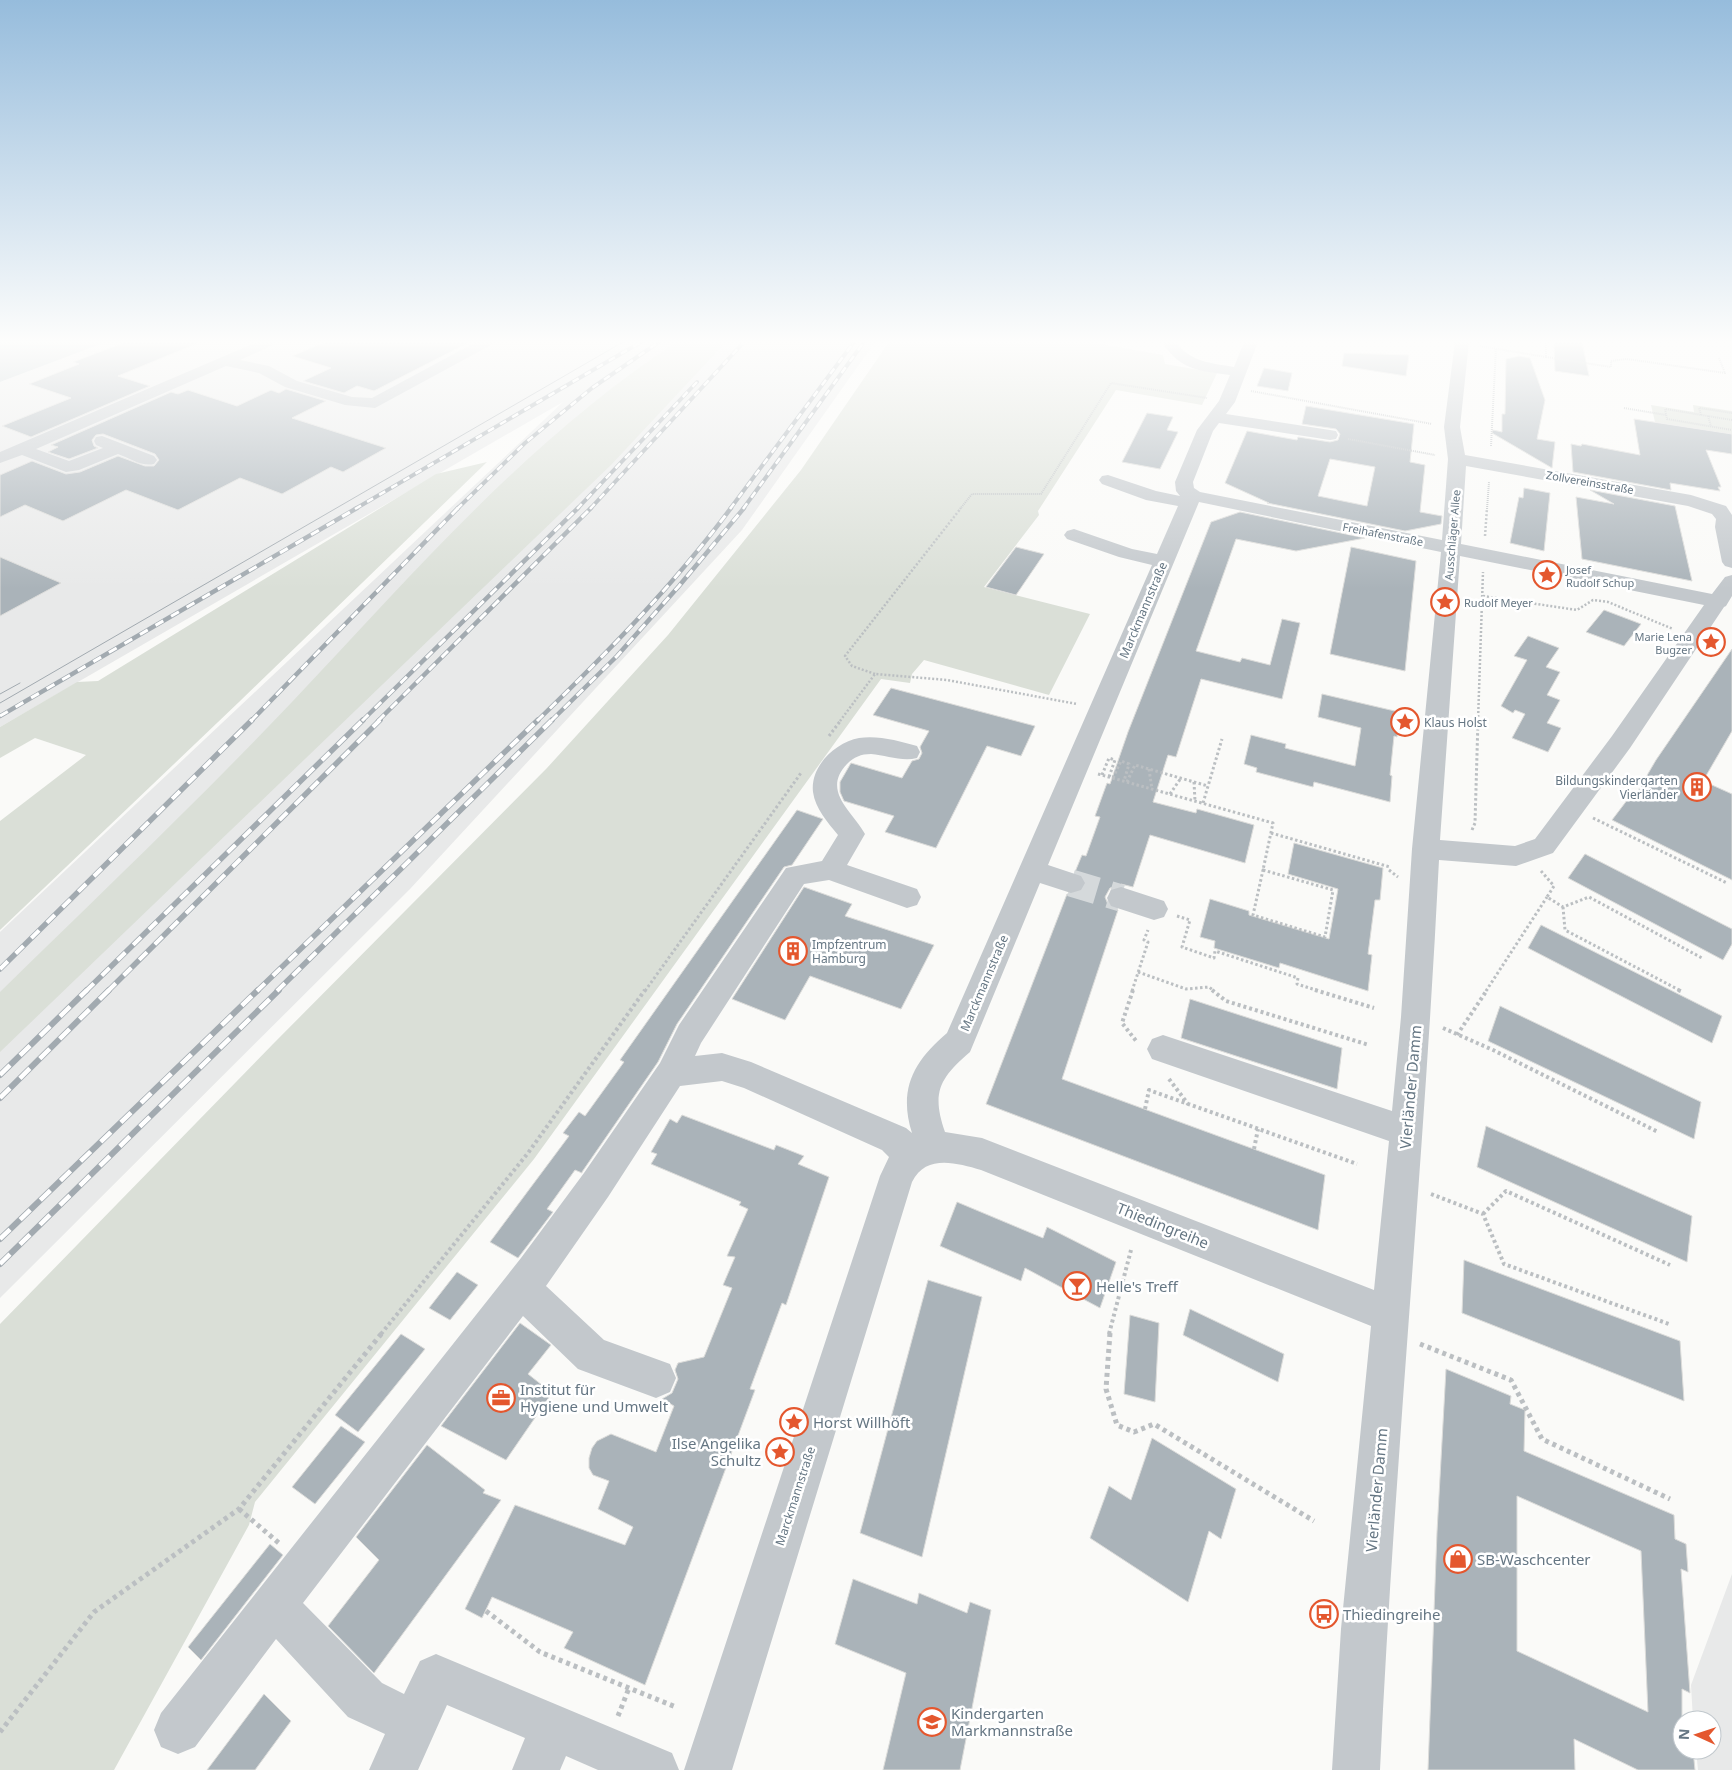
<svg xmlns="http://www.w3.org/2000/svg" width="1732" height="1770" viewBox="0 0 1732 1770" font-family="'Noto Sans',sans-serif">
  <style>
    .built { fill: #e8e9e9 }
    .green { fill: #dadfd7 }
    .water { fill: #bbc7cb }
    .building { fill: #aab3b9; stroke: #dcdcda; fill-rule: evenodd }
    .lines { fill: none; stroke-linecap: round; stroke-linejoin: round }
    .minor-tunnel { stroke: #d5d9db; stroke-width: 27; stroke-dasharray: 27 13; stroke-linecap: butt }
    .path-far4 { stroke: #bbbfc2; stroke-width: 2; stroke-dasharray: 1 1; stroke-linecap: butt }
    .path-far3 { stroke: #bbbfc2; stroke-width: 2.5; stroke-dasharray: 2 2; stroke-linecap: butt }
    .path-far2 { stroke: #bbbfc2; stroke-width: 3; stroke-dasharray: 2.5 2.5; stroke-linecap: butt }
    .path-far1 { stroke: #bbbfc2; stroke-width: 4; stroke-dasharray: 3 3; stroke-linecap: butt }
    .path { stroke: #bbbfc2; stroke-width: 5; stroke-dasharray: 4 4; stroke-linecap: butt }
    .minor { fill: #c3c8cc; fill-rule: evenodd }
    .tram { stroke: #a2aab0; stroke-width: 1 }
    .rail-far3-casing { stroke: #a2aab0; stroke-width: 4 }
    .rail-far2-casing { stroke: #a2aab0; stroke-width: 4.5 }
    .rail-far1-casing { stroke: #a2aab0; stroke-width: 5.5 }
    .rail-casing { stroke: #a2aab0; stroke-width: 6 }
    .rail-far3 { stroke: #fff; stroke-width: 2.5; stroke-dasharray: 7; stroke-linecap: butt }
    .rail-far2 { stroke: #fff; stroke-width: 3; stroke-dasharray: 9; stroke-linecap: butt }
    .rail-far1 { stroke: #fff; stroke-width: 4; stroke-dasharray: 11; stroke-linecap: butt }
    .rail { stroke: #fff; stroke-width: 4.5; stroke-dasharray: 14; stroke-linecap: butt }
    .labels { text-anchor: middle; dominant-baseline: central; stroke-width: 5; stroke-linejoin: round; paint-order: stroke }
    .far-street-label { font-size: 11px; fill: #657683; stroke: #fff }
    .far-poi-label { font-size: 11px; fill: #657683; stroke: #fff; text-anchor: start }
    .street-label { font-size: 12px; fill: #657683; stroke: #fff }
    .poi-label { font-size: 12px; fill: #657683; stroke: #fff; text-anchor: start }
    .near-street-label { font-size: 15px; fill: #657683; stroke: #fff }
    .near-poi-label { font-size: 15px; fill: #657683; stroke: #fff; text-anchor: start }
  </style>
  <rect width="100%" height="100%" fill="#fafaf8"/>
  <!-- built -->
  <path class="built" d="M106 342H875L742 530 410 889 0 1298V932L563 402 0 727V382Z
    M1732 1574V1770H1698L1696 1750H1712V1720H1693L1691 1685Z"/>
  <!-- green -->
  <path class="green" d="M677 342H726L611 465 0 1052V992C98 896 197 802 292 702 412 575 529 438 677 342Z
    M889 342H1090L1163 355 1165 364 1217 373 1202 405 1116 390 1038 511 1039 515 984 587 1090 614 1049 695 924 660 912 674 910 683 881 679 534 1159 255 1502 249 1525 114 1770H0V1324L273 1044 547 768 668 635 801 470Z
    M1651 405 1694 412 1693 405 1732 411V434L1655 422Z
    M487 462 239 702 0 930V821L86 755 35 738 0 758V727L77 682 98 681 436 474Z"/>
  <!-- water -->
  <path class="water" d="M5 342H106L0 382V344Z"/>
  <!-- building -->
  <path class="building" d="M125 342H201L118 376 150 386 31 437 2 426 71 398 29 384 79 364 73 362Z
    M325 342H470L374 391 357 386 344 393 303 381 331 368 292 356Z
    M1554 342H1582L1589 376 1555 371Z
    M1344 353 1409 355 1406 376 1342 366Z
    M1519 356 1530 358 1545 400 1537 439 1555 442 1552 468 1492 433 1493 430 1502 432V414H1505L1506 359Z
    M1264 368 1292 373 1288 391 1257 386Z
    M286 389 326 401 292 418 386 448 343 472 331 467 282 494 240 478 178 510 126 490 63 521 25 505 0 517V475L32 461 66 474 80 472 118 456 145 466H154L159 460 155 454 103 434 96 435 92 440 94 446 98 448 69 459 48 452 58 447 51 445 171 392 178 394 188 390 237 406 271 390 279 393Z
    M1306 406 1414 424 1410 462 1425 465 1420 512 1442 516 1441 524 1405 531 1267 503H1269L1225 483 1247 431 1297 440 1298 437 1330 442 1338 440 1340 434 1336 429 1302 424ZM1330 459 1375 467 1367 506 1318 496Z
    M1147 413 1173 417 1167 430 1178 432 1160 469 1122 462Z
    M1634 419 1732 434V454L1706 450 1721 487H1718L1720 491 1670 483 1671 490 1573 472 1571 444 1581 446 1582 444 1640 455Z
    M1524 488 1550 493 1544 551 1510 543 1519 497 1523 498Z
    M1590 490 1675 506 1692 581 1582 559 1576 497 1614 504Z
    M1240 512 1365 538 1296 551 1236 539 1196 651 1240 662 1242 658 1270 665 1282 619 1300 623 1282 699 1201 679 1176 757 1168 755 1153 802 1196 813 1197 809 1254 825 1245 863 1150 835 1133 887 1121 884V885L1110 888 1105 897 1109 907 1118 910 1062 1079 1325 1175 1318 1230 986 1104 1067 894 1072 895 1082 892 1087 884 1083 875 1075 872 1082 855 1086 856 1100 817 1095 816 1107 783 1110 784 1128 732 1211 522Z
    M1016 547 1044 554 1016 595 986 587Z
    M1351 547 1416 561 1405 671 1330 654Z
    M0 557 61 583 0 616Z
    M1604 610 1641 624 1624 646 1586 632Z
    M1528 636 1559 648 1546 667 1560 672 1547 695 1560 700 1547 723 1561 728 1548 752 1512 738 1525 714 1515 710 1513 713 1501 706 1527 660 1514 656Z
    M1732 649V731L1703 781 1732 794V880L1612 820 1628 799 1632 801 1656 760Z
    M891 688 1035 726 1021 756 987 746 936 848 885 832 894 816 844 801 840 792V782L851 763 902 778 912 761 919 759 922 753 920 747 929 731 873 715Z
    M1322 694 1399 712 1397 737 1394 736 1390 775 1392 776 1390 802 1314 782 1313 787 1256 772 1257 768 1244 764 1251 735 1286 744 1285 748 1355 766 1361 728 1318 717Z
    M797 810 823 819 792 865 784 867 677 1024 658 1062 582 1172V1173L575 1170 547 1209 553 1212 518 1258 490 1242 569 1136 563 1133 579 1112 585 1116 624 1062 620 1060Z
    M1294 843 1383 868 1380 900H1375L1368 954 1372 955 1368 991 1280 963 1279 968 1214 948 1215 941 1200 937 1210 899 1249 911V915L1329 939 1338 889 1288 874Z
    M1585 854 1732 929V944L1723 960 1568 878Z
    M804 887 852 904 845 916 934 945 901 1009 810 976 785 1020 732 999Z
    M1541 925 1722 1016 1712 1043 1528 948Z
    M1190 999 1342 1048 1337 1089 1181 1038Z
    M1500 1006 1701 1102 1694 1139 1488 1041Z
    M682 1115 774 1150 776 1145 804 1156 798 1164 829 1177 786 1305 782 1303 750 1389 755 1390 645 1685 564 1648 573 1632 492 1597 482 1618 465 1609 515 1505 625 1545 633 1527 598 1509 609 1481 593 1475 589 1468V1458L592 1448 597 1441 611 1434 656 1452 674 1406 662 1399 672 1393 678 1379 675 1370 678 1363 704 1357 732 1288 723 1285 735 1257 727 1256 748 1209 739 1205 741 1202 651 1164 657 1154 651 1152 670 1119 677 1123Z
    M1486 1126 1692 1216 1687 1262 1477 1167Z
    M957 1202 1043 1238 1047 1227 1116 1262 1100 1308 1025 1268 1021 1281 940 1246Z
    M1464 1260 1680 1341 1684 1401 1462 1313Z
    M457 1272 478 1285 450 1320 429 1308Z
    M928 1280 982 1297 922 1557 860 1533Z
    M1190 1309 1284 1354 1278 1382 1183 1335Z
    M1130 1315 1159 1323 1155 1402 1124 1394Z
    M520 1323 551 1345 528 1374 552 1393 506 1460 441 1426Z
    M401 1334 425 1349 358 1432 335 1415Z
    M1446 1369 1511 1396 1510 1404 1525 1410 1524 1451 1674 1515 1675 1539 1686 1544 1688 1572 1681 1569 1690 1693 1682 1689V1750H1693L1695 1770H1638L1574 1739 1575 1770H1428L1437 1532ZM1517 1496 1641 1551 1648 1712 1517 1651Z
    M341 1426 365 1442 315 1504 292 1487Z
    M1152 1438 1236 1489 1221 1539 1209 1531 1188 1602 1090 1538 1109 1486 1131 1500Z
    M427 1445 485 1490 483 1493 501 1500 374 1673 328 1626 379 1560 356 1537Z
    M270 1544 283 1555 201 1660 188 1647Z
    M853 1579 917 1604 919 1593 967 1613 970 1602 991 1610 960 1770H883L906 1673 835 1644Z
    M264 1694 291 1721 255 1770H207Z"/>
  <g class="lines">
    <!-- minor-tunnel -->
    <path class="minor-tunnel" d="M1071 883 1121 898"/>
    <!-- path-far4 -->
    <path class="path-far4" d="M1480 346 1546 357V342
      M1546 357 1611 367V361L1627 359 1725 373 1719 358
      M1251 391 1432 424
      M1624 408 1666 415
      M1701 415 1699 408 1732 413
      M1708 416 1711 426
      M1732 420 1665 409 1667 419 1732 430
      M1348 439 1435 455
      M1491 446 1496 348
      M960 509 972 494H1041L1111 383 1207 398
      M1487 509 1489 482"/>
    <!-- path-far3 -->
    <path class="path-far3" d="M1485 536 1487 508
      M1483 596 1577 610 1593 600 1608 602 1673 629
      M875 674 852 666 845 656 961 508
      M840 721 875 674 947 680 1077 704
      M1478 721 1483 572"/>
    <!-- path-far2 -->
    <path class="path-far2" d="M829 736 841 720
      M1149 769 1152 789
      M1098 774 1273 823 1263 870
      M1102 775 1109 758 1115 760 1109 777
      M1113 778 1121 761 1129 764 1124 781
      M1127 782 1135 765 1208 786
      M1194 782 1195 801
      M1170 794 1181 778
      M1203 803 1222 739
      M1593 818 1727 883
      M1472 830 1475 823 1478 720
      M1271 833 1390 867
      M1263 870 1333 890 1325 937 1253 915Z
      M1389 870 1398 877
      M1541 871 1554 886 1547 897 1563 907 1589 897 1702 958
      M1563 907 1565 930 1681 991
      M1177 916 1190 920 1182 947 1214 958 1215 951 1298 978 1297 984 1319 991
      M1138 972 1186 989 1209 987 1214 991
      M645 991 801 773
      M1132 991 1148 942 1144 940 1148 930
      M1486 991 1547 897"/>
    <!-- path-far1 -->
    <path class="path-far1" d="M1133 990 1122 1023 1137 1042
      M1212 990 1226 1001 1369 1045
      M1315 990 1374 1008
      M1678 990 1683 992
      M1443 1028 1493 1050 1658 1132
      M1457 1035 1487 990
      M1169 1079 1188 1104
      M1145 1109 1149 1090 1357 1164
      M1254 1149 1258 1129
      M1431 1194 1483 1214 1504 1264 1669 1324
      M1483 1214 1506 1191 1670 1265
      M381 1334 528 1153 645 990
      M1109 1334 1131 1250"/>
    <!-- path -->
    <path class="path" d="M1110 1333 1106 1389 1117 1425 1134 1432 1154 1424 1314 1521
      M1420 1344 1511 1380 1542 1439 1670 1499
      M239 1509 280 1544
      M486 1611 540 1652 676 1707
      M618 1716 629 1688
      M0 1732 94 1612 239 1509 382 1333"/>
    <!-- minor -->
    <path class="minor" d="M257 342H275L273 345 240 360 269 366 297 381 352 397 372 398 476 342H493L491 345 375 408 345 405 285 387 259 373 226 366 36 449 69 461 103 448 96 445 94 441 96 437 102 436 154 456 157 460 154 464C142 467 129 458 118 454L79 470 66 472 22 455 0 463V452Z
      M1162 342H1176C1190 362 1211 363 1234 367L1244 342H1258L1235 402 1226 414 1330 430 1336 431 1338 435 1336 439 1330 440 1219 423 1213 431 1193 482 1194 488 1200 492 1442 540 1448 459 1444 427 1455 342H1469L1460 427 1465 455 1691 495 1726 506 1732 515V568L1725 566 1722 562 1715 527 1716 519 1712 514 1688 506 1466 466 1461 544 1712 594 1725 577 1732 575V596L1726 606 1724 607 1630 748 1553 853 1516 866 1439 860C1424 1164 1394 1466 1380 1770H1332L1341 1629 1371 1326 981 1170C956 1163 926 1154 912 1182L732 1770H684L880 1176 889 1157 882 1150 744 1088 722 1081 680 1086 608 1197 546 1286 604 1340 670 1364 676 1378 670 1392 656 1398 578 1369 523 1316 303 1603 382 1683 404 1694 420 1661 436 1654 672 1753 679 1770H598L566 1756 560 1770H512L525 1738 447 1705 418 1770H369L385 1734 348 1717 276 1639 195 1747 178 1754 161 1747 154 1730 161 1713 521 1258 584 1173 660 1063 679 1025 786 868 822 861 838 835C828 823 815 808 813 792 810 766 836 742 859 738 878 735 899 741 917 746L920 752 917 758C902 762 886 755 871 754 861 754 854 757 847 764 821 791 853 812 865 834L847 865 917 889 921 897 917 905 907 908 829 880 804 884 701 1043 695 1056 722 1053 751 1062 906 1128 912 1133C898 1089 914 1061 947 1033L1152 565 1119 557 1067 539 1064 535 1067 531 1074 529 1132 549 1157 554 1178 506 1146 500 1102 484 1099 480 1102 476 1108 475 1156 491 1180 496 1176 491 1175 482 1197 430 1219 401 1230 375C1199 371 1180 370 1162 342ZM1199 502 1441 552 1412 849 1401 1017 1392 1111 1163 1035 1152 1039 1147 1049 1152 1059 1389 1141 1374 1290 982 1138 945 1132C931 1092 940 1078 970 1052L1040 883 1071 893 1081 890 1085 883 1081 876 1048 865ZM1460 556 1704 605 1612 736 1535 839 1515 846 1440 840Z
      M1121 887 1164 901 1168 909 1164 917 1154 920 1111 906 1107 898 1111 890Z"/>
    <!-- tram -->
    <path class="tram" d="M0 694 20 683
      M0 703 623 342"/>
    <defs>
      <path id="rail-far3" d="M355 509 641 342
        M457 509 525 443 592 388 659 342
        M577 509 697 382
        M590 509 744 342
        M730 509 854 342
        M743 509 864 342"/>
      <path id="rail-far2" d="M0 716 357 508
        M251 721 458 508
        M362 721 578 508
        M378 721 591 508
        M537 721C606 654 674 585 731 508
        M551 721 617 656 679 586 744 508"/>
      <path id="rail-far1" d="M0 969 252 720
        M86 991 363 720
        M108 991 380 720
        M257 991 538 720
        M277 991 552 720"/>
      <path id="rail" d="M0 1075 87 990
        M0 1098 109 990
        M0 1239 258 990
        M0 1264 279 990"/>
    </defs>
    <!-- rail-far3 casing -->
    <use href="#rail-far3" class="rail-far3-casing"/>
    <!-- rail-far2 casing -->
    <use href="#rail-far2" class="rail-far2-casing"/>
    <!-- rail-far1 casing -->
    <use href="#rail-far1" class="rail-far1-casing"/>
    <!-- rail casing -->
    <use href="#rail" class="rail-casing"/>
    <!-- rail-far3 -->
    <use href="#rail-far3" class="rail-far3"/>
    <!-- rail-far2 -->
    <use href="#rail-far2" class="rail-far2"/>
    <!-- rail-far1 -->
    <use href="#rail-far1" class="rail-far1"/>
    <!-- rail -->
    <use href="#rail" class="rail"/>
  </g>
  <!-- sky -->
  <linearGradient id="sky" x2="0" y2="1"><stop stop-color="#96bcdc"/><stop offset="0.58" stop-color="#fdfdfc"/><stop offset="1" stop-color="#fdfdfc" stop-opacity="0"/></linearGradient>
  <rect width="1732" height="589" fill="url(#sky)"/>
  <!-- icons -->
  <defs>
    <symbol id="sight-ring" viewBox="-11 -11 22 22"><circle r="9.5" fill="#fff" stroke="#e4572e" stroke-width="1.5"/><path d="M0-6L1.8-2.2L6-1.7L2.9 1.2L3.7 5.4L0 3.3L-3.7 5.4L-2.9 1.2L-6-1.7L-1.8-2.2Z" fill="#e4572e"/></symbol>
    <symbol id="building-ring" viewBox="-11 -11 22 22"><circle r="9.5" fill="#fff" stroke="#e4572e" stroke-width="1.5"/><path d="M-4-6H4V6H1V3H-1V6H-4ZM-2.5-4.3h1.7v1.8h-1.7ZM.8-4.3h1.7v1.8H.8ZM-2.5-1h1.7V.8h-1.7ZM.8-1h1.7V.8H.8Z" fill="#e4572e"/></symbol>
    <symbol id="bar-ring" viewBox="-11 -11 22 22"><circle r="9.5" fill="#fff" stroke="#e4572e" stroke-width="1.5"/><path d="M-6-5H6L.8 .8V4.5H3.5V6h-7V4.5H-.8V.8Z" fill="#e4572e"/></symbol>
    <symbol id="office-ring" viewBox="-11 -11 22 22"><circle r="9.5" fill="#fff" stroke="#e4572e" stroke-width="1.5"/><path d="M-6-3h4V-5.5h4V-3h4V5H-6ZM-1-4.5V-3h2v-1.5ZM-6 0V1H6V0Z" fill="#e4572e"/></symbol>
    <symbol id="shop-ring" viewBox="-11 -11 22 22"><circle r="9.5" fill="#fff" stroke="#e4572e" stroke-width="1.5"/><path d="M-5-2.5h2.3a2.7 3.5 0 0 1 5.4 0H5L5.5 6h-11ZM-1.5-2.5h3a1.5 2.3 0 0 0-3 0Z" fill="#e4572e"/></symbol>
    <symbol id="bus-ring" viewBox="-11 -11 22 22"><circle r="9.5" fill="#fff" stroke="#e4572e" stroke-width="1.5"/><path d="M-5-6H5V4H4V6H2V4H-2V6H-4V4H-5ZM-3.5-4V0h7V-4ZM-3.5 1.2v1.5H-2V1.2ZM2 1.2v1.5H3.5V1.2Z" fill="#e4572e"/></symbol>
    <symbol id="school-ring" viewBox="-11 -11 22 22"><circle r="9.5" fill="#fff" stroke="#e4572e" stroke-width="1.5"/><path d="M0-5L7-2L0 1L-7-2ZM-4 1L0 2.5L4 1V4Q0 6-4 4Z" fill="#e4572e"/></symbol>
  </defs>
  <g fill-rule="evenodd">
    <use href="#sight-ring" x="1531" y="559" width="32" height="32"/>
    <use href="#sight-ring" x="1429" y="586" width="32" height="32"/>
    <use href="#sight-ring" x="1695" y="626" width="32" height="32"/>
    <use href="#sight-ring" x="1389" y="706" width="32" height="32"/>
    <use href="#building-ring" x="1681" y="771" width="32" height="32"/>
    <use href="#building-ring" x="777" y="935" width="32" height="32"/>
    <use href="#bar-ring" x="1061" y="1270" width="32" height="32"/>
    <use href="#office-ring" x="485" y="1382" width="32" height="32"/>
    <use href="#sight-ring" x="778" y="1406" width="32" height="32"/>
    <use href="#sight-ring" x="764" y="1436" width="32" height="32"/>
    <use href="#shop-ring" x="1442" y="1543" width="32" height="32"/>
    <use href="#bus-ring" x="1308" y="1598" width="32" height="32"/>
    <use href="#school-ring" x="916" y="1706" width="32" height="32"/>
  </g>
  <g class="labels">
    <!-- far-street labels -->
    <g class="far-street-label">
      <text transform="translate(1590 482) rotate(10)">Zollvereinsstraße</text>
      <text transform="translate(1383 534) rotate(11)">Freihafenstraße</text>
      <text transform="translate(1452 535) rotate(-85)">Ausschläger Allee</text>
    </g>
    <!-- far-poi labels -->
    <g class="far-poi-label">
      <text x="1566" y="569">Josef<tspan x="1566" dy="13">Rudolf Schup</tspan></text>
      <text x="1464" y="602">Rudolf Meyer</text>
      <text x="1692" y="636" text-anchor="end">Marie Lena<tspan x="1692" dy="13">Bugzer</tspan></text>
    </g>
    <!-- street labels -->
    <g class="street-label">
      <text transform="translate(1143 610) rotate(-67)">Marckmannstraße</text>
      <text transform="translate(984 983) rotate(-67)">Marckmannstraße</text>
      <text transform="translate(795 1496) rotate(-72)">Marckmannstraße</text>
    </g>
    <!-- poi labels -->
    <g class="poi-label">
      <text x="1424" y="722">Klaus Holst</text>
      <text x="1678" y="780" text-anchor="end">Bildungskindergarten<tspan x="1678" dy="14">Vierländer</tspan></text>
      <text x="812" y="944">Impfzentrum<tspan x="812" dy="14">Hamburg</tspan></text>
    </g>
    <!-- near-street labels -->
    <g class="near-street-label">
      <text transform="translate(1410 1087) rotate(-85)">Vierländer Damm</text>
      <text transform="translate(1163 1225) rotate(22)">Thiedingreihe</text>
      <text transform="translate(1376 1490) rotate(-85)">Vierländer Damm</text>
    </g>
    <!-- near-poi labels -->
    <g class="near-poi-label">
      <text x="1096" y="1286">Helle's Treff</text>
      <text x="520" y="1389">Institut für<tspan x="520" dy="17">Hygiene und Umwelt</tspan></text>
      <text x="813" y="1422">Horst Willhöft</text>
      <text x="761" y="1443" text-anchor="end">Ilse Angelika<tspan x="761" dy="17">Schultz</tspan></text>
      <text x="1477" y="1559">SB-Waschcenter</text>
      <text x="1343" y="1614">Thiedingreihe</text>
      <text x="951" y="1713">Kindergarten<tspan x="951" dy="17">Markmannstraße</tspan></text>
    </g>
  </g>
  <!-- north arrow -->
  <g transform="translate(1697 1735) rotate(273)"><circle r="24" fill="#ffffff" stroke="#c1c8cd"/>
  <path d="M0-4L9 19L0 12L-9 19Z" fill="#e4572e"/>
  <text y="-8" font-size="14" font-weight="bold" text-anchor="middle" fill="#657683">N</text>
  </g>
</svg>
